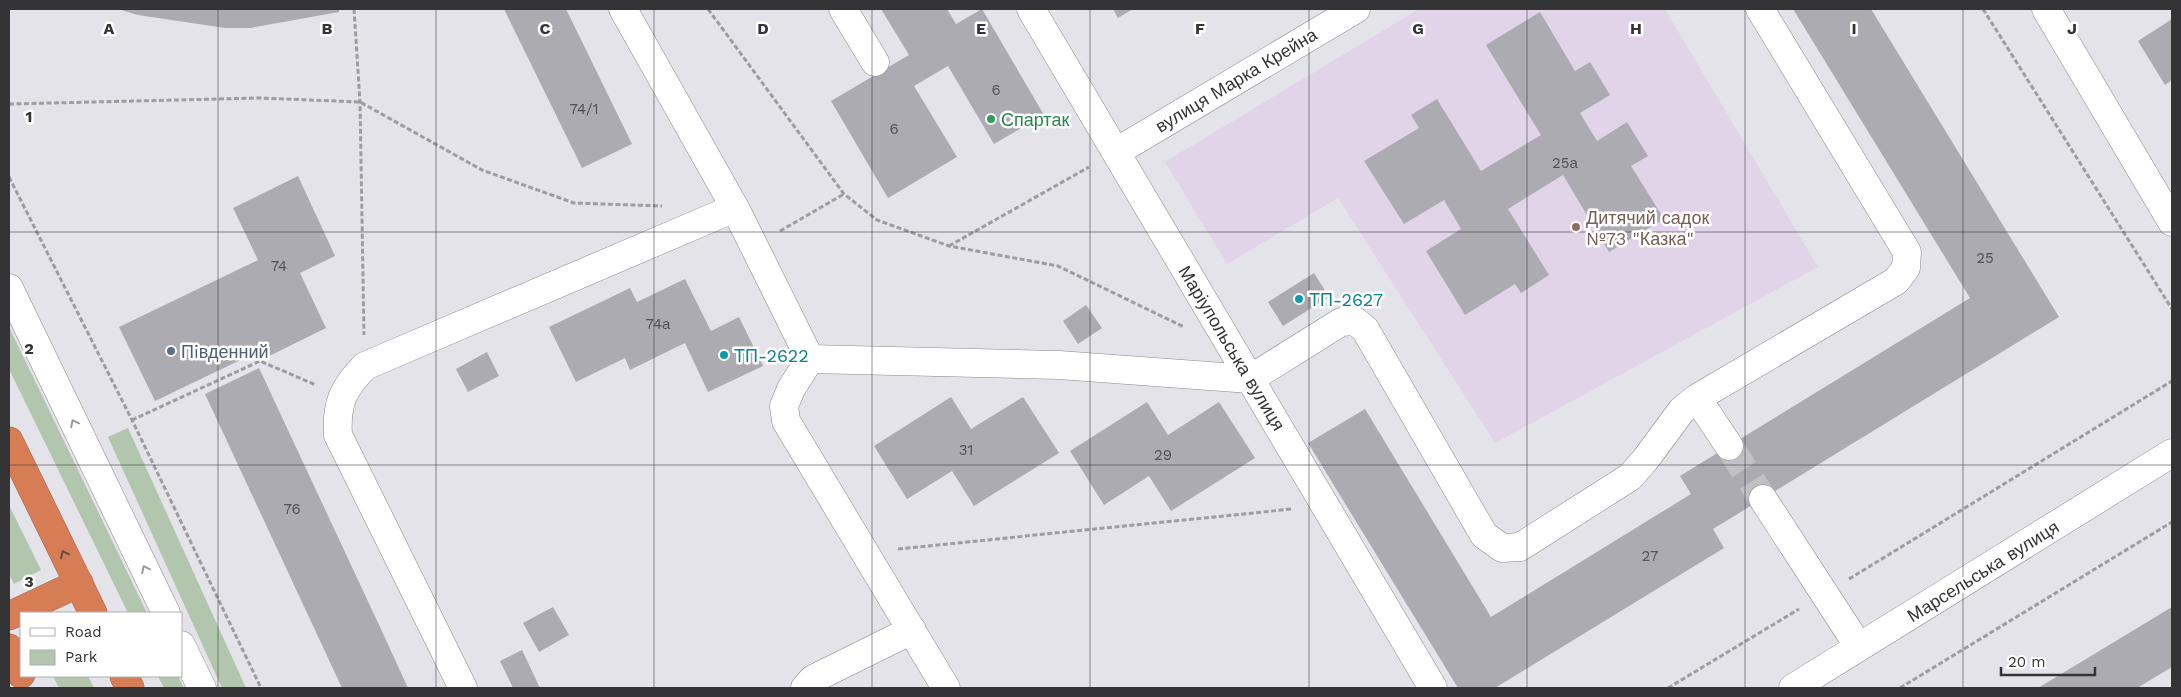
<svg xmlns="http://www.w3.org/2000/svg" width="2181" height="697" viewBox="0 0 2181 697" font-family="'Work Sans',sans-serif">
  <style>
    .education { fill: #e1d4e8 }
    .green { fill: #b2c6ae }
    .building { fill: #acabb2 }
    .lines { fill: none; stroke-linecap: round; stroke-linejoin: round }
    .minor-tunnel { stroke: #c0c0c5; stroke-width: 28; stroke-dasharray: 28 14; stroke-linecap: butt }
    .minor-casing { stroke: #88888e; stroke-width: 29 }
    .highway-casing { stroke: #9e634a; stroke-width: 29 }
    .path { stroke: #9d9da1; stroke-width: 3; stroke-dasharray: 5 2.5; stroke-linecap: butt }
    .minor { stroke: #fff; stroke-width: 28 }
    .highway { stroke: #d77d55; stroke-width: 28 }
    .oneway { stroke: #9a9a9b }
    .oneway2 { stroke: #654a40 }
    .grid { fill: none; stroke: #343437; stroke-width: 1; stroke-opacity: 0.55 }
    .leisure-dot { fill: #2e9e5b; stroke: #fff; stroke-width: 2 }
    .education-dot { fill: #8d6e63; stroke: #fff; stroke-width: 2 }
    .culture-dot { fill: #0f9aa8; stroke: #fff; stroke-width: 2 }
    .service-dot { fill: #5c6f8a; stroke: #fff; stroke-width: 2 }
    .labels { text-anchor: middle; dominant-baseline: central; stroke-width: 5; stroke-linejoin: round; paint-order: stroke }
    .number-label { font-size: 15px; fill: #525256 }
    .street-label { font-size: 18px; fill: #343437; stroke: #fff }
    .leisure-label { font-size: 18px; fill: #27864d; stroke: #fff; text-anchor: start }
    .education-label { font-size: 18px; fill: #785e54; stroke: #fff; text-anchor: start }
    .culture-label { font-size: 18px; fill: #0d838f; stroke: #fff; text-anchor: start }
    .service-label { font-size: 18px; fill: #4e5e75; stroke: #fff; text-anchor: start }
    .grid-label { font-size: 16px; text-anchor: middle; font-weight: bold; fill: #343437; stroke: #fff; stroke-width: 5; stroke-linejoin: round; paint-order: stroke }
  </style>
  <rect width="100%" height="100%" fill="#e3e3e9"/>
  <!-- education -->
  <path class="education" d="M1419 9H1665L1818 267 1495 443 1338 198 1227 264 1165 162Z"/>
  <!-- green -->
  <path class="green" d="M9 327 147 613H128L9 369Z
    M128 428 246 688H222L108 437Z
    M9 505 41 570 14 584 9 574Z
    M53 676H88L94 688H59Z
    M158 676H178L184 688H164Z"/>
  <!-- building -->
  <path class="building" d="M118 9H339V12L250 28H225L138 15Z
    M504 9H566L632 144 582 168Z
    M881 9H947L956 24 982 9 1044 115 994 144 948 66 914 86 957 157 888 198 831 101 909 55Z
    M1113 9H1133L1118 18Z
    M1793 9H1871L2059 317 1713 529 1724 548 1495 688H1458L1308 443 1365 409 1491 617 1691 494 1680 476 1970 298Z
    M1540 12 1575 71 1590 62 1610 95 1580 113 1597 141 1627 122 1648 156 1631 166 1664 219 1609 252 1563 175 1508 209 1549 275 1521 293 1515 284 1465 315 1426 251 1461 229 1444 200 1404 224 1364 161 1419 128 1411 115 1437 99 1481 171 1541 135 1486 45Z
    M2172 19V80L2165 85 2138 41Z
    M298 176 335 256 300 273 326 328 265 358 261 350 155 401 119 327 258 260 233 208Z
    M1314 273 1329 297 1283 326 1268 302Z
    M685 279 711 331 739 317 763 366 708 392 685 343 630 370 625 358 576 382 549 327 630 288 637 302Z
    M1086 305 1102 328 1078 344 1063 321Z
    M487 352 499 376 468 392 456 369Z
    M259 368 380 627 408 688H342L205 394Z
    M951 397 971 429 1023 397 1059 453 974 506 952 471 907 499 874 446Z
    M1147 402 1168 435 1219 402 1255 458 1171 511 1149 476 1104 505 1070 451Z
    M553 607 569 635 539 652 523 623Z
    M2172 607V667L2137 688H2038Z
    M522 650 540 688H513L500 661Z"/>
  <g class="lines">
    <!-- minor-tunnel -->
    <path class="minor-tunnel" d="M1729 446 1763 499"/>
    <defs>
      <path id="minor" d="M623 9 735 208 810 359 791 389 784 406 786 421 946 688
        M843 9 875 62
        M1031 9 1433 688
        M2046 9 2172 222
        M1116 152 1356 9
        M9 288 166 613
        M810 359 1059 365 1250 379 1341 322 1355 321 1365 329 1484 535 1502 548 1520 547 1630 477 1645 460 1682 410 1697 398 1896 281 1906 268 1907 252 1760 9
        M1697 398 1729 446
        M1763 499 1859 647
        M181 645 202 688
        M463 688 338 435C336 404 343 388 365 366L735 208
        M805 688 813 679 912 630
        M1793 688 2172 453"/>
      <path id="highway" d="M9 441 93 613
        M9 616 79 583
        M9 648 21 674
        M124 676 130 688"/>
    </defs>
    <!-- minor casing -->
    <use href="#minor" class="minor-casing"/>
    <!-- highway casing -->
    <use href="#highway" class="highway-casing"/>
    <!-- path -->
    <path class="path" d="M354 9 360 102 364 335
      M708 9 844 194 877 220 949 246 1058 266 1184 327
      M1983 9 2172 309
      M9 104 260 98 360 102 482 170 574 203 662 206
      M9 177 132 420 261 688
      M780 231 844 194
      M949 246 1089 167
      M132 420 260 361 316 385
      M898 549 1292 509
      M1849 579 2172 381
      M1668 688 1799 609
      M1900 688 2172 522"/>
    <!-- minor -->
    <use href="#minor" class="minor"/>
    <!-- highway -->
    <use href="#highway" class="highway"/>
  </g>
  <!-- one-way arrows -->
  <defs><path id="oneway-chevron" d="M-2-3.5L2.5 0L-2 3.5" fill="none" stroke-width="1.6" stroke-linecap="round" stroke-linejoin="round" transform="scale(1.25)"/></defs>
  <g class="oneway">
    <use href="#oneway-chevron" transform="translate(74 423) rotate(-116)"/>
    <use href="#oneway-chevron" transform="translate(145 569) rotate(-116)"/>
  </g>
  <use class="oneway2" href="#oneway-chevron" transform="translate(64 554) rotate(-116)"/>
  <!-- grid -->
  <path class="grid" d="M218 9V688M436 9V688M654 9V688M872 9V688M1090 9V688M1309 9V688M1527 9V688M1745 9V688M1963 9V688M9 232H2172M9 465H2172"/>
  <!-- markers -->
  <circle class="leisure-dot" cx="991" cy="119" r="5"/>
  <circle class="education-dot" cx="1576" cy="227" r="5"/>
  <g class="culture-dot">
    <circle cx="1299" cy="299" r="5"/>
    <circle cx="724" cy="355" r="5"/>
  </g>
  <circle class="service-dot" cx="171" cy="351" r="5"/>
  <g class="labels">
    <!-- number labels -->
    <g class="number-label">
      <text x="996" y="90">6</text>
      <text x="584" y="109">74/1</text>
      <text x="894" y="129">6</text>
      <text x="1565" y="163">25а</text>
      <text x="1985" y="258">25</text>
      <text x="279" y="266">74</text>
      <text x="658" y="324">74а</text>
      <text x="966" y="450">31</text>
      <text x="1163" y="455">29</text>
      <text x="292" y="509">76</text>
      <text x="1650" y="556">27</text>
    </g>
    <!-- street labels -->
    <g class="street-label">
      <text transform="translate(1236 80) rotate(-31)">вулиця Марка Крейна</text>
      <text transform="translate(1232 348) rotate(59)">Маріупольська вулиця</text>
      <text transform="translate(1983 571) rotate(-32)">Марсельська вулиця</text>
    </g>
    <!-- leisure labels -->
    <g class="leisure-label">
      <text x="1001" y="119">Спартак</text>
    </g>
    <!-- education labels -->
    <g class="education-label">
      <text x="1586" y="217">Дитячий садок<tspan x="1586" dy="21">№73 "Казка"</tspan></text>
    </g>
    <!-- culture labels -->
    <g class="culture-label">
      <text x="1309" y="299">ТП-2627</text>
      <text x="734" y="355">ТП-2622</text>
    </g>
    <!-- service labels -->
    <g class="service-label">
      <text x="181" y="351">Пiвденний</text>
    </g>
  </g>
  <g class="grid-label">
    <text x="109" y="34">A</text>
    <text x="327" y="34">B</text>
    <text x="545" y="34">C</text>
    <text x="763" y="34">D</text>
    <text x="981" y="34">E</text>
    <text x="1200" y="34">F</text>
    <text x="1418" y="34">G</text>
    <text x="1636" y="34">H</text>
    <text x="1854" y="34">I</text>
    <text x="2072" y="34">J</text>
    <text x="29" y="122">1</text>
    <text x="29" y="354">2</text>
    <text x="29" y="587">3</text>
  </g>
  <!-- border -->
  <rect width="2181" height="697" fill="none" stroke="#343437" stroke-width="20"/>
  <!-- legend -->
  <rect x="20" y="612" width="162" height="65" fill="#ffffff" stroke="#aeaeaf"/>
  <rect x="30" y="628" width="25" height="8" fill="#ffffff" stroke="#aeaeaf"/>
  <text x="65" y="637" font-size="15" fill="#343437">Road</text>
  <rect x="30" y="650" width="25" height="15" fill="#b2c6ae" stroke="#aeaeaf"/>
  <text x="65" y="662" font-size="15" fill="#343437">Park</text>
  <!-- scale -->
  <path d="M2001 667v8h94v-8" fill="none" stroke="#343437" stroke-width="2.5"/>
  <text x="2008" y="667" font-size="15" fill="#343437" stroke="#ffffff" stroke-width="4" paint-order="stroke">20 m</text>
</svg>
